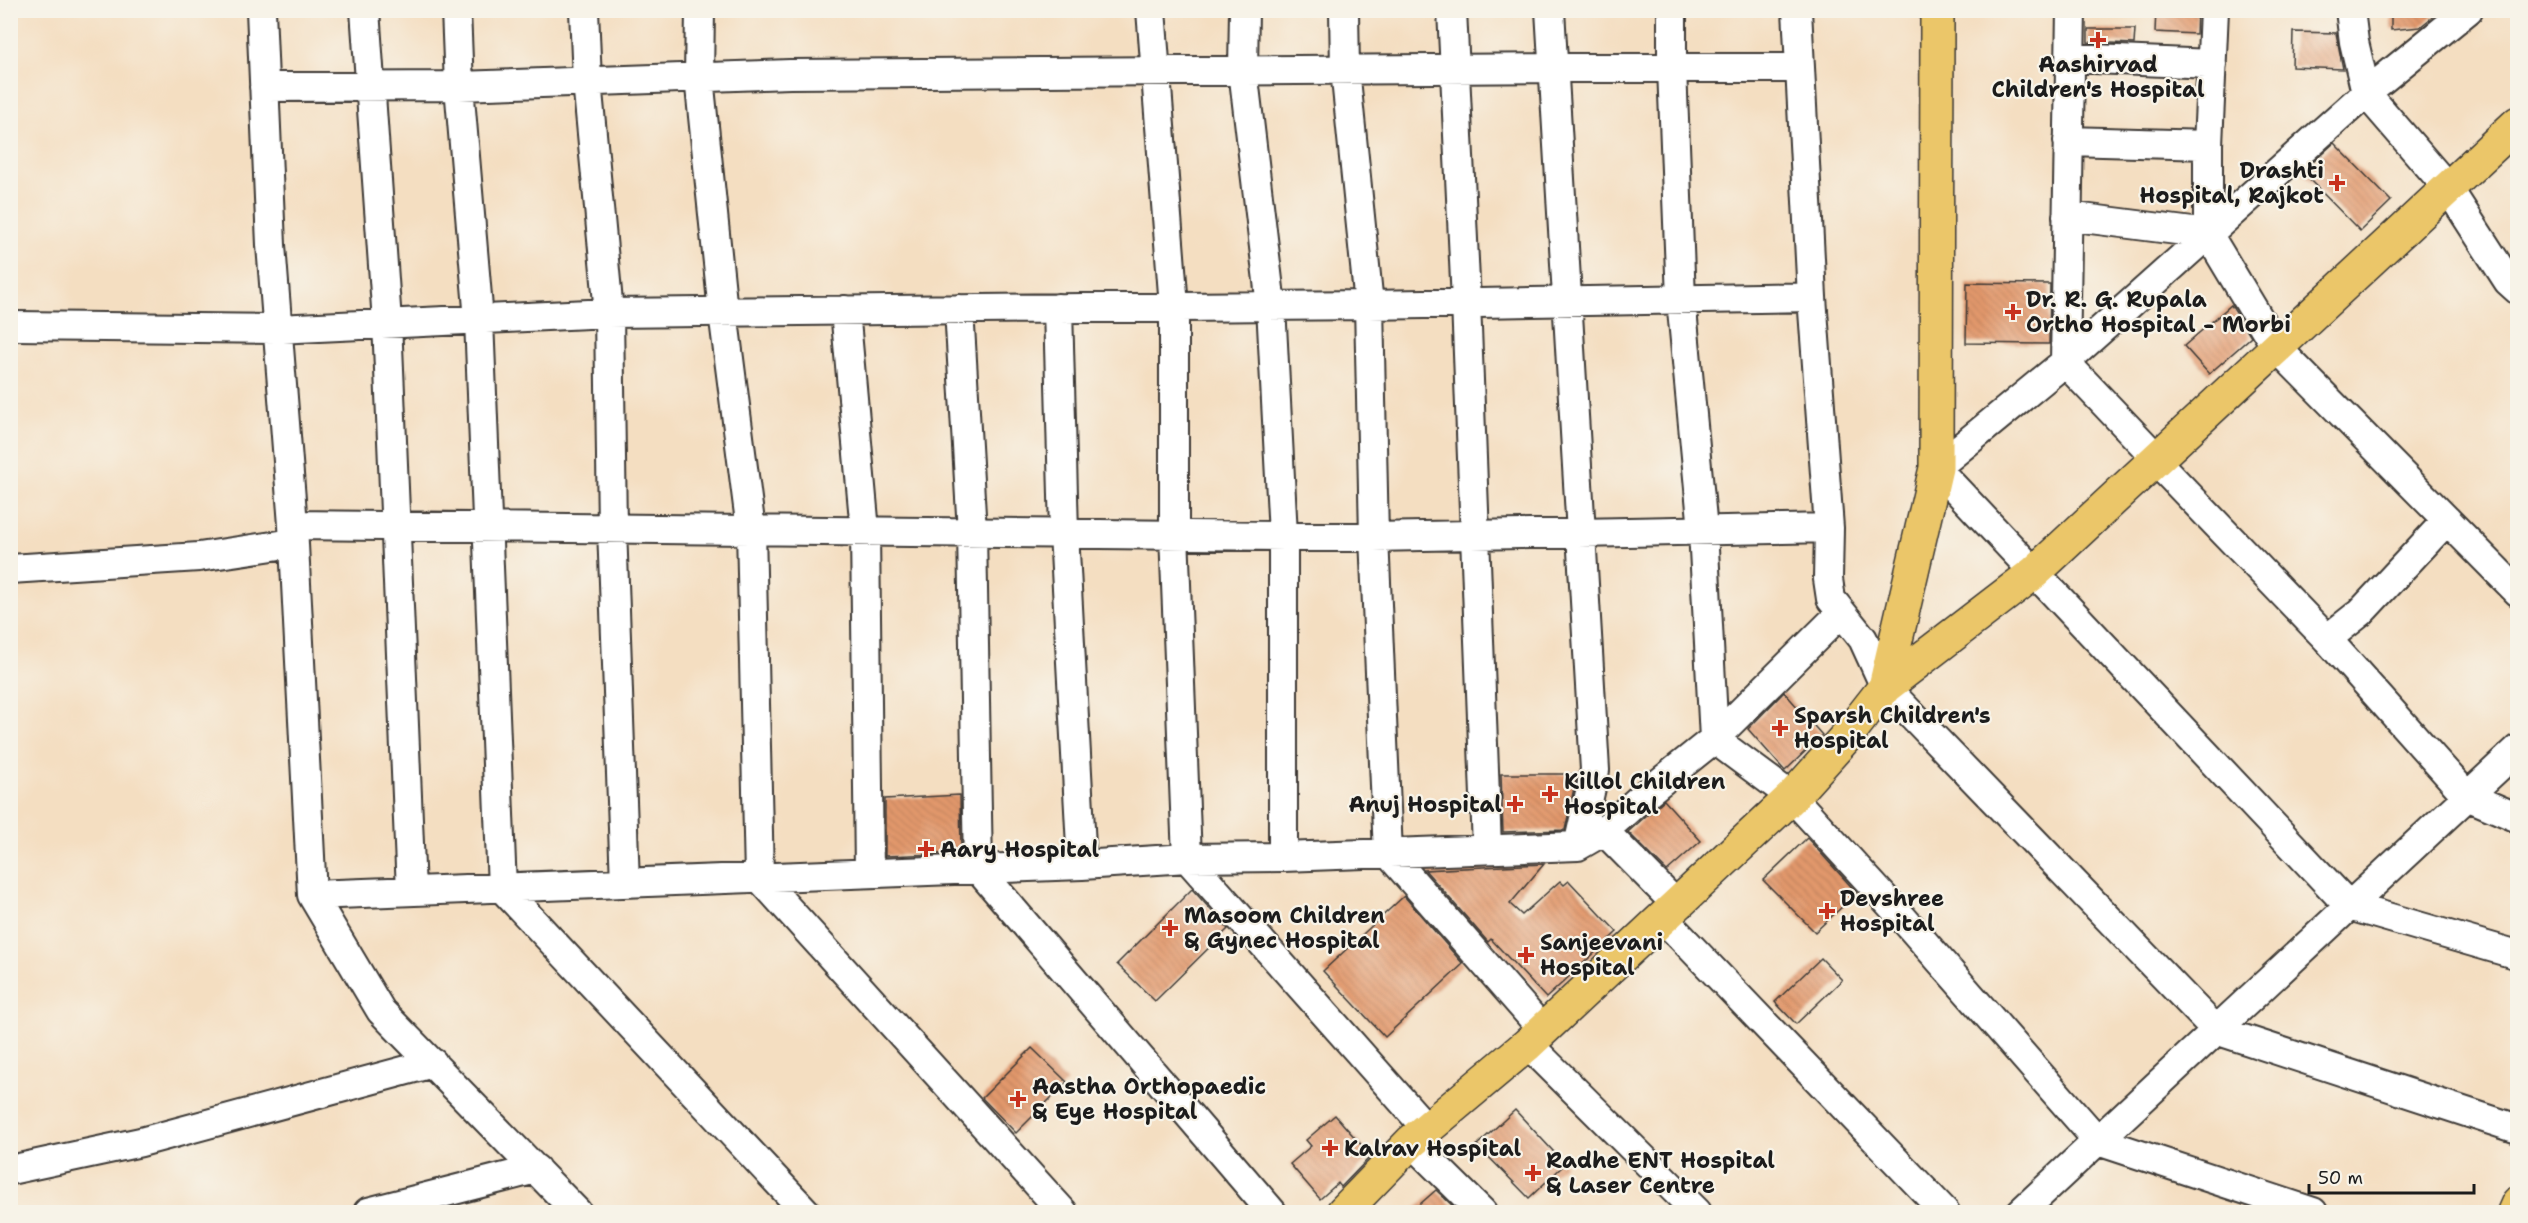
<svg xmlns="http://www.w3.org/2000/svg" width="2528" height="1223" viewBox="0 0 2528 1223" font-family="'Shantell Sans',sans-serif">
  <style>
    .building { fill: url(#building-back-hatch) }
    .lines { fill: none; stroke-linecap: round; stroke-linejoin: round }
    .minor-casing { stroke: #3c3935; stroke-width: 32 }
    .major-casing { stroke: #3c3935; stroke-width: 36 }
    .minor { stroke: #fff; stroke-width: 28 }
    .major { stroke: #ebc669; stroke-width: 33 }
    .poi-dot { fill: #c8321e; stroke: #f7f3e8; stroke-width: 2 }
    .labels { text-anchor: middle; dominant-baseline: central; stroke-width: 4.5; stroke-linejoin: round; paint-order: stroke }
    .poi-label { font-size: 22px; font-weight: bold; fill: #1c1c1c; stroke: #f7f3e8; text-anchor: start }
  </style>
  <defs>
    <pattern id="building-back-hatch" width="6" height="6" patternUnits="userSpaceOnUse" patternTransform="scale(1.5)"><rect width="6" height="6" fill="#e2986c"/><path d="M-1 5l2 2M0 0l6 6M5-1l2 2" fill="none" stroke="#c1825d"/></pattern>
  </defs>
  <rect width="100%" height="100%" fill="#f7f3e8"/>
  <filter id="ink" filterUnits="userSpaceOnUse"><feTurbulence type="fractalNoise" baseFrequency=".0167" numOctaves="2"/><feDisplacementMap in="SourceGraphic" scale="12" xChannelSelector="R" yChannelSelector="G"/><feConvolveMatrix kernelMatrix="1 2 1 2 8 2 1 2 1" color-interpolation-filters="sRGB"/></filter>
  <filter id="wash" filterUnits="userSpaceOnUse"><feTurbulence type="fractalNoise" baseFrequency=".008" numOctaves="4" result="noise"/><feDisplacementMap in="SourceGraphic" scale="24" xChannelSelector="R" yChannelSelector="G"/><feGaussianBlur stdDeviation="1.35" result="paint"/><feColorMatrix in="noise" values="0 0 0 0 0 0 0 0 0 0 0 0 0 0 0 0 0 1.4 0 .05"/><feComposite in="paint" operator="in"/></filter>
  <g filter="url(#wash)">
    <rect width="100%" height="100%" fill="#f4dec1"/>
    <g id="blocks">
      <!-- building -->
      <path class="building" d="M2156 10H2197L2196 34 2155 32Z
        M2391 10H2441L2420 27 2391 30Z
        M2088 29H2135L2134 44 2088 42Z
        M2293 32 2336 33 2343 69 2292 67Z
        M2334 143 2391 201 2360 231 2302 172Z
        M1967 283 2050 284 2049 344 1966 343Z
        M2231 305 2251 337 2209 374 2184 346Z
        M1784 692 1822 735 1785 771 1748 729Z
        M1501 774H1577L1565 830 1503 832Z
        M960 795 961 853 885 856V799Z
        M1664 800 1701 841 1667 871 1628 832Z
        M1807 838 1857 893 1815 932 1763 880Z
        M1544 864 1510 904 1522 915 1560 881 1564 885 1569 881 1617 932 1546 998 1491 939 1488 942 1425 870Z
        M1192 889 1228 929 1155 1001 1117 964Z
        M1404 896 1463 964 1385 1037 1323 971Z
        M1821 958 1842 980 1796 1024 1775 1002Z
        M1032 1048 1067 1082 1016 1133 982 1098Z
        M1515 1110 1565 1164 1529 1198 1477 1145Z
        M1335 1115 1371 1156 1341 1187 1338 1183 1320 1199 1290 1164 1311 1146 1306 1140Z
        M1436 1190 1459 1212H1411Z"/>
    </g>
  </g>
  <g filter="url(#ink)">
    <use href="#blocks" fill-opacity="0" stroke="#3c3935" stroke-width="1.5"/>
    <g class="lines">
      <defs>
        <path id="minor" d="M261 10 271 245 293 525 312 895 381 1011 577 1212
          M365 10 387 322 411 891
          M456 10 459 86 479 320 502 888 806 1212
          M584 10 587 81 609 313 612 528 625 883
          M700 10 699 77 723 312 751 530 759 877 1063 1212
          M1151 10 1174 307V534L1187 858 1427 1129
          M1244 10 1243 70 1271 306 1283 535V857
          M1344 10 1345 69 1369 305 1374 537 1388 853 1543 1030
          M1452 10 1466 302 1487 848
          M1550 10 1595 770 1578 846
          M1672 10V68L1681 299 1703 530 1714 739 1792 797 1900 915 2098 1141 2313 1212
          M1797 10 1812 297 1829 528 1828 579 1831 599 1863 639 1885 687 2216 1030 2518 1129
          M2071 10 2065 362 1936 468 2349 906 2518 955
          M2214 10 2208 145V234L2276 347 2518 592
          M2350 10 2354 42 2366 93 2448 188 2508 281 2518 290
          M2468 10 2366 93 2065 362 2146 447 2150 455 2327 639 2467 796 2518 818
          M2070 58 2212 64
          M264 87 459 86 790 74 1553 68H1800
          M2068 141 2208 145
          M2067 216 2208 234
          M1058 308 1064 533 1082 865
          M959 309 972 532 978 869 1272 1212
          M845 310 865 531 869 873
          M14 326 277 329 609 313 1369 305 1812 297
          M293 525 1374 537 1829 528
          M10 569 199 557 293 543
          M2327 639 2361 612 2447 520
          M1604 831 1677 905
          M312 895 1082 865 1187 858 1283 857 1578 846 1604 831 1643 796 1714 739 1841 613
          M1662 917 1945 1212
          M1528 1044 1697 1212
          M1411 1142 1482 1212
          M10 1170 141 1142 433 1063
          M368 1212 536 1169
          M2021 1212 2518 749"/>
        <path id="major" d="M1885 687 1936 468 1937 10
          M1343 1212 1411 1142 1528 1044 1792 797 1845 738 1885 687 2035 572 2518 123
          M2514 1212 2518 1203"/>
      </defs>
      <!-- minor casing -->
      <use href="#minor" class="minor-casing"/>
      <!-- major casing -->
      <use href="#major" class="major-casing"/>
      <!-- minor -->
      <use href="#minor" class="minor"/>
      <!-- major -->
      <use href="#major" class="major"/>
    </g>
  </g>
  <!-- markers -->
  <g class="poi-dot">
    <path d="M2095 31h6v6h6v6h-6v6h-6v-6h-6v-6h6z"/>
    <path d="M2334 174h6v6h6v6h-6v6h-6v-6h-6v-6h6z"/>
    <path d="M2010 303h6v6h6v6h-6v6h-6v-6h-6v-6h6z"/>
    <path d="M1777 719h6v6h6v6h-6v6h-6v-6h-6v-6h6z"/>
    <path d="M1547 785h6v6h6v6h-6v6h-6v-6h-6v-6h6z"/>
    <path d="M1512 795h6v6h6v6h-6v6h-6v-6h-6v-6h6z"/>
    <path d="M923 840h6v6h6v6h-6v6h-6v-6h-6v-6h6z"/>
    <path d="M1824 902h6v6h6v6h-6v6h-6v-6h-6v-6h6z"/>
    <path d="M1167 919h6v6h6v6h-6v6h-6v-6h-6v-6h6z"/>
    <path d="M1523 946h6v6h6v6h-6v6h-6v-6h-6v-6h6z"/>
    <path d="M1015 1090h6v6h6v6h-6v6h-6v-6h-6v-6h6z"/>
    <path d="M1327 1139h6v6h6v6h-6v6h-6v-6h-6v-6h6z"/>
    <path d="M1530 1164h6v6h6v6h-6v6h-6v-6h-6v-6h6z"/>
  </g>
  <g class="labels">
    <!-- poi labels -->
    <g class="poi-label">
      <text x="2098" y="64" text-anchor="middle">Aashirvad<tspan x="2098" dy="25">Children's Hospital</tspan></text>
      <text x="2324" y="170" text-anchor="end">Drashti<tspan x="2324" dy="25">Hospital, Rajkot</tspan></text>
      <text x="2026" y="299">Dr. R. G. Rupala<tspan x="2026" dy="25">Ortho Hospital - Morbi</tspan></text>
      <text x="1794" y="715">Sparsh Children's<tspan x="1794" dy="25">Hospital</tspan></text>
      <text x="1564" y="781">Killol Children<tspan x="1564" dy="25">Hospital</tspan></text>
      <text x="1502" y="804" text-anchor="end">Anuj Hospital</text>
      <text x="940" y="849">Aary Hospital</text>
      <text x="1840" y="898">Devshree<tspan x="1840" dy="25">Hospital</tspan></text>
      <text x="1184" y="915">Masoom Children<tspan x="1184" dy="25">&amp; Gynec Hospital</tspan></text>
      <text x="1540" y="942">Sanjeevani<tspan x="1540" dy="25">Hospital</tspan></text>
      <text x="1032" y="1086">Aastha Orthopaedic<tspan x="1032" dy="25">&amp; Eye Hospital</tspan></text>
      <text x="1344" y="1148">Kalrav Hospital</text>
      <text x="1546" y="1160">Radhe ENT Hospital<tspan x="1546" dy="25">&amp; Laser Centre</tspan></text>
    </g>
  </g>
  <!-- margin -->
  <rect width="2528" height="1223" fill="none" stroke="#f7f3e8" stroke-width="36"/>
  <!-- scale -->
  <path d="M2309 1184v9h165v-9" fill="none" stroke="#1c1c1c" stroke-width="3"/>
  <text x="2318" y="1184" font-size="18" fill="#1c1c1c" stroke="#f7f3e8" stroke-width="4.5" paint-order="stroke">50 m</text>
</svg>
